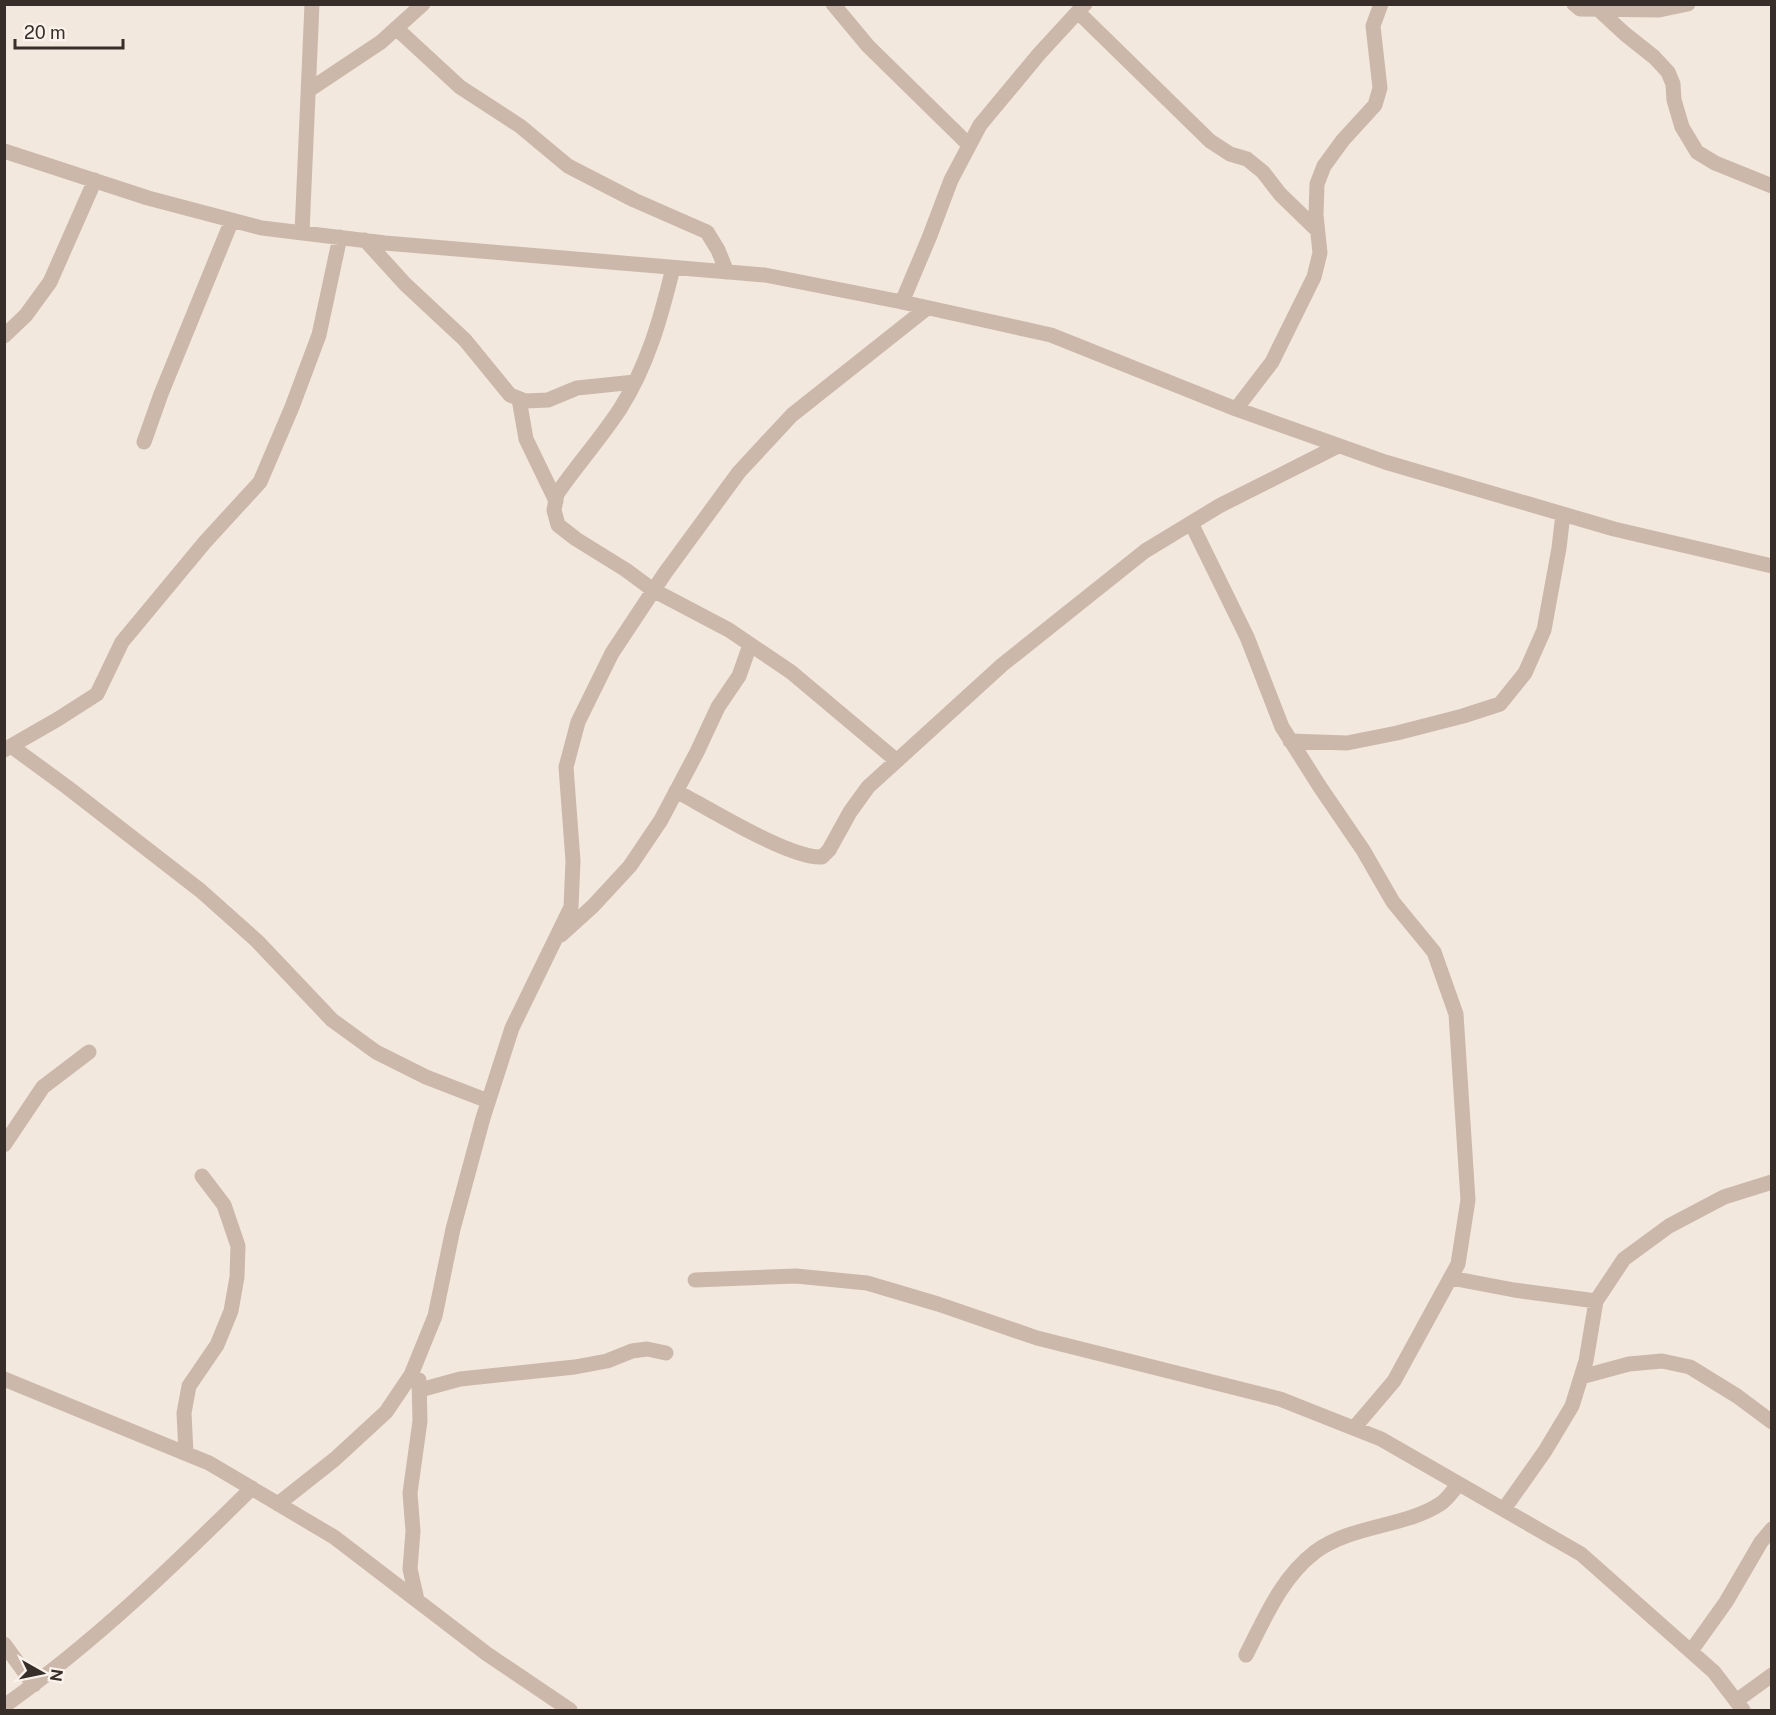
<svg xmlns="http://www.w3.org/2000/svg" width="1776" height="1715" viewBox="0 0 1776 1715" font-family="'Public Sans',sans-serif">
  <style>
    .lines { fill: none; stroke-linecap: round; stroke-linejoin: round }
    .minor { stroke: #cbb8aa; stroke-width: 15 }
  </style>
  <rect width="100%" height="100%" fill="#f2e8de"/>
  <g class="lines">
    <!-- minor -->
    <path class="minor" d="M833 4 868 46 969 145
      M1574 4 1580 9 1659 10 1688 4
      M1598 9 1625 34 1654 57 1668 72 1673 84 1674 100 1682 127 1697 152 1715 163 1772 186
      M1078 12 1210 141 1230 154 1247 159 1263 172 1280 194 1317 230
      M396 28 460 87 520 126 568 166 634 200 707 232 718 250 727 272
      M309 90 381 42 423 4
      M4 151 148 198 262 228 385 243 765 275 902 302 1051 335 1236 409 1385 462 1614 529 1772 566
      M302 232 312 4
      M365 240 405 284 465 340 510 395 525 401 548 400 577 388 635 382
      M673 268C661 317 648 365 620 409 601 438 577 465 557 494L554 510 558 525 576 539 626 570 653 590 729 630 791 672 897 761
      M902 302 929 238 951 180 980 125 1039 54 1085 4
      M4 336 26 315 50 282 95 180
      M519 399 526 439 556 501
      M1236 409 1272 362 1314 277 1320 253 1316 215 1317 184 1324 166 1343 140 1375 105 1380 88 1373 26 1381 4
      M144 442 161 394 232 220
      M1191 523 1247 637 1282 727 1320 787 1363 850 1393 902 1434 952 1456 1014 1468 1200 1458 1264 1394 1381 1354 1428
      M1290 741 1347 743 1397 733 1463 716 1500 704 1525 673 1544 630 1559 548 1563 514
      M11 746 67 787 201 891 257 941 332 1020 376 1052 426 1077 488 1101
      M4 750 58 719 97 694 122 642 205 542 260 482 292 407 319 335 340 237
      M676 791C708 808 790 859 822 857L829 850 850 812 868 787 1002 665 1145 551 1219 506 1338 446
      M561 935 593 906 630 866 661 820 697 752 718 707 739 676 750 645
      M4 1145 43 1087 89 1052
      M1451 1278 1514 1290 1596 1301
      M695 1280 796 1276 867 1283 938 1304 1037 1338 1280 1399 1381 1439 1581 1554 1714 1672 1743 1710
      M1581 1377 1629 1364 1662 1361 1690 1367 1737 1396 1772 1422
      M4 1379 209 1463 334 1537 487 1654 570 1710
      M420 1390 460 1379 575 1367 607 1361 632 1351 647 1349 666 1353
      M186 1453 184 1413 189 1386 217 1345 231 1311 237 1277 238 1246 224 1205 202 1176
      M278 1504 335 1459 386 1412 411 1375 435 1316 453 1229 483 1118 512 1028 571 907 573 861 566 767 578 722 612 653 665 573 739 472 792 415 927 308
      M1504 1509 1545 1451 1572 1406 1586 1361 1596 1301 1624 1259 1669 1226 1724 1197 1772 1182
      M417 1600 410 1569 413 1531 410 1493 420 1421 419 1380
      M4 1644 34 1685
      M1691 1651 1726 1602 1761 1542 1772 1529
      M1246 1655C1265 1618 1281 1578 1315 1552 1351 1525 1405 1527 1440 1504 1447 1500 1453 1490 1459 1484
      M1736 1701 1772 1675
      M4 1706C94 1643 174 1565 252 1488"/>
  </g>
  <!-- border -->
  <rect width="1776" height="1715" fill="none" stroke="#382e29" stroke-width="12"/>
  <!-- north arrow -->
  <g transform="translate(42 1673) rotate(99)" stroke="#faf2eb" stroke-width="4.5" paint-order="stroke">
  <path d="M0-4.5L10 22L0 15L-10 22Z" fill="#382e29"/>
  <text y="-9" font-size="16" font-weight="bold" text-anchor="middle" fill="#382e29">N</text>
  </g>
  <!-- scale -->
  <path d="M15 39v9h108v-9" fill="none" stroke="#382e29" stroke-width="3"/>
  <text x="24" y="39" font-size="18" fill="#382e29" stroke="#faf2eb" stroke-width="4.5" paint-order="stroke">20 m</text>
</svg>
